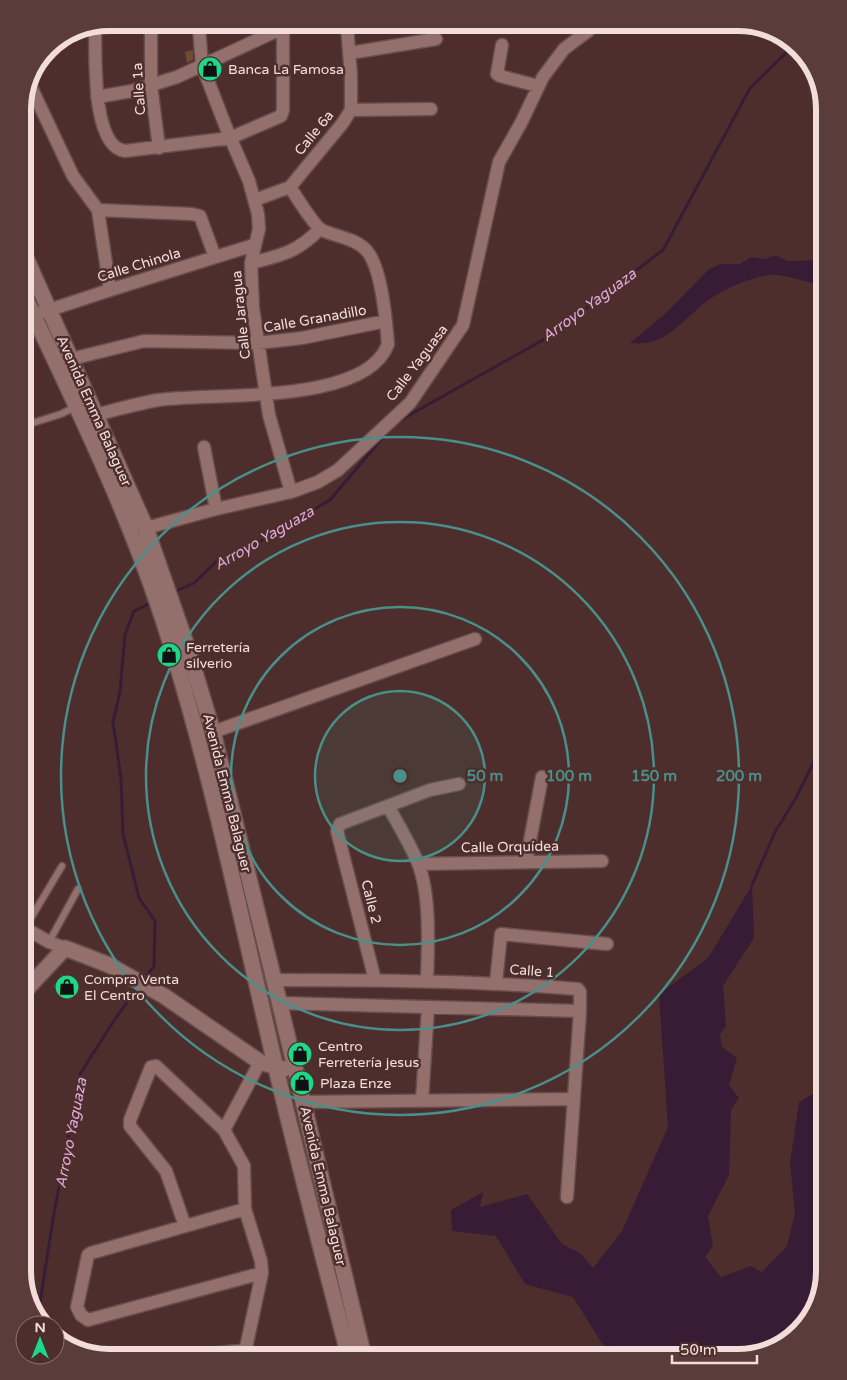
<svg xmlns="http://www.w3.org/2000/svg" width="847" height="1380" viewBox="0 0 847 1380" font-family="'Varela Round',sans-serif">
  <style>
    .water { fill: #381c35 }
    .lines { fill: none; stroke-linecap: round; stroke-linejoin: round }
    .stream { stroke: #381c35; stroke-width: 3 }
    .building { fill: #6f4b35 }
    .service-casing { stroke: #674d4c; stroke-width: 9 }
    .minor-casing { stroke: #674d4c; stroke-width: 15 }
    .tertiary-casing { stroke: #674d4c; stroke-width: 18 }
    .service { stroke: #94706d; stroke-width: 6 }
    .minor { stroke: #94706d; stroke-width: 12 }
    .tertiary { stroke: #94706d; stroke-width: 15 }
    .ring { fill: none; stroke: #489089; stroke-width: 2.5 }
    .labels { text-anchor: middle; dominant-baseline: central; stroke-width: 5; stroke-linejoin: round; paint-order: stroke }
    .poi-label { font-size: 14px; fill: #f2dddb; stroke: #4d2e2c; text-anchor: start }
    .street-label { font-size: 14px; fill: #f2dddb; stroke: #4d2e2c }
    .water-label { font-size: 15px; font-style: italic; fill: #e2aada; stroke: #4d2e2c }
    .rim { fill: none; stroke: #f2dddb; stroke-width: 6 }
    .centre { fill: #489089; stroke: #4d2e2c; stroke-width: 2.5 }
    .ring-label { font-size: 15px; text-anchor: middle; font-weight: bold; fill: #489089; stroke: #4d2e2c; stroke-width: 5; stroke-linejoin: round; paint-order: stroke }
  </style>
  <rect width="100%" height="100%" fill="#4d2e2c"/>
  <!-- water -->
  <path class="water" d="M776 255 787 261 824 260V285C807 284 785 273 768 275 748 278 717 292 702 305 678 325 664 347 630 343L666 313 708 270 720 264H740L751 257 765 259Z
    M752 885 754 938 723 986 726 1026 720 1034 722 1047 737 1058 729 1085 739 1098 731 1110 729 1175 708 1216 713 1246 705 1257 721 1277 751 1266 762 1272 787 1246 795 1213 790 1163 799 1102 824 1087V1271L813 1314 776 1348 737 1357H634L624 1349 603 1345 573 1297 525 1284 496 1236 452 1231 451 1210 483 1192 480 1207 527 1194 562 1244 580 1253 593 1268 622 1231 668 1127 659 994 708 958Z"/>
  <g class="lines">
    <!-- stream -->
    <path class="stream" d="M397 422 550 336 663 250 750 88 793 46
      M174 592 194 583 217 561 247 549 330 500 389 430
      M752 885 775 832 796 798 824 741
      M144 979 154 966 155 921 139 898 123 834 121 779 113 722 120 692 125 635 134 611 153 602
      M38 1316 53 1219 80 1074 115 1019 139 986"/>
  </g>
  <!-- building -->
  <path class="building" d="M193 50V60L187 63 185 52Z
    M62 974 80 988 71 1000 53 986Z"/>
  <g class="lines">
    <defs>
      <path id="service" d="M23 426 61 414 75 407
        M25 928 62 866
        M49 942 78 889
        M472 1357H481"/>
      <path id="minor" d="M151 28V85L159 148
        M199 28 202 65 227 130 249 181 258 214 259 229 251 263 253 308 269 415 291 492
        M95 29C96 54 91 147 125 151L230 138 281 116 283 110V28
        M502 45 497 74 500 76 538 86
        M350 53 436 39
        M31 87 73 176 98 210 110 290
        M97 97 132 91 177 77 285 27
        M351 110 431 109
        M255 200 290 187 342 124 351 110V76L347 26
        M98 210 192 214 200 216 215 257
        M251 263C282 255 296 253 320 229
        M40 313 110 290 254 245
        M71 359 144 341 258 343 302 338 386 321
        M95 415C115 410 136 404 158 400 211 392 366 406 388 344 386 321 382 269 367 251 356 238 336 237 322 230 314 226 296 196 290 187
        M204 447 216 509
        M146 528 216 509 291 492 318 482 338 470 410 403 463 325 499 162 521 123 543 77 564 49 588 31 594 24
        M23 725 26 677 23 661
        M213 732 475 639
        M388 806C398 824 410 844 418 863 431 896 428 947 427 981
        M526 862 542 777
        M418 864 602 861
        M23 927 49 942 65 948
        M274 980C376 980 477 981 578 989L580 992V1011L567 1197
        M375 980 337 831 340 824 430 790 459 784
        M496 983 501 934 607 944
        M279 1003 580 1011
        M422 1101 428 1007
        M302 1102 574 1099
        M245 1209 91 1253 88 1255 77 1307 81 1315 88 1320 262 1273
        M185 1226 166 1171 130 1126V1120L151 1067 156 1066 224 1130
        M187 1357 245 1350
        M244 1357 262 1273 261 1261 245 1209 244 1166 224 1130 260 1062"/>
      <path id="tertiary" d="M23 251 146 528 188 649 213 732 274 980 364 1357
        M23 293C79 411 137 529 174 655 215 789 243 927 275 1064 298 1162 324 1260 349 1357
        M23 993 65 948 109 965 164 996 260 1062 284 1069"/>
    </defs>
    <!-- service casing -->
    <use href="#service" class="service-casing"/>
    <!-- minor casing -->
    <use href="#minor" class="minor-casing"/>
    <!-- tertiary casing -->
    <use href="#tertiary" class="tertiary-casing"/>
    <!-- service -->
    <use href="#service" class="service"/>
    <!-- minor -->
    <use href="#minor" class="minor"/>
    <!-- tertiary -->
    <use href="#tertiary" class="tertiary"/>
  </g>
  <!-- distance rings -->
  <circle cx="400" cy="776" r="85" fill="#489089" fill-opacity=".12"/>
  <g class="ring">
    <circle cx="400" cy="776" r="85"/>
    <circle cx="400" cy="776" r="169"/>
    <circle cx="400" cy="776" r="254"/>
    <circle cx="400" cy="776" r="339"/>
  </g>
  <!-- icons -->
  <defs>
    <symbol id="shop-disc" viewBox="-11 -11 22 22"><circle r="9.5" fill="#1bd988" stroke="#4d2e2c"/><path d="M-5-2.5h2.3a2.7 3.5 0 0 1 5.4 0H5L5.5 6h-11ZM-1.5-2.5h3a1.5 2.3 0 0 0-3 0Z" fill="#111"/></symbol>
  </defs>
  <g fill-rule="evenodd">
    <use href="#shop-disc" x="196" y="55" width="28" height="28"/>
    <use href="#shop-disc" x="155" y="641" width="28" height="28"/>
    <use href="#shop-disc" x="53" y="973" width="28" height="28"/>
    <use href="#shop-disc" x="286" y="1040" width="28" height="28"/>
    <use href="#shop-disc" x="288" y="1069" width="28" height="28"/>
  </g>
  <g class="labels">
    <!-- poi labels -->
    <g class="poi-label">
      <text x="228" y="69">Banca La Famosa</text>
      <text x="186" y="647">Ferretería<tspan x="186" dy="16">silverio</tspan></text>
      <text x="84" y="979">Compra Venta<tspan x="84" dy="16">El Centro</tspan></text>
      <text x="318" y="1046">Centro<tspan x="318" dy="16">Ferretería jesus</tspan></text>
      <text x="320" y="1083">Plaza Enze</text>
    </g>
    <!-- street labels -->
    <g class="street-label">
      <text transform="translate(139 89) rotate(-94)">Calle 1a</text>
      <text transform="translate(314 133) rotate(-51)">Calle 6a</text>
      <text transform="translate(139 265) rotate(-17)">Calle Chinola</text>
      <text transform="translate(241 315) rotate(-96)">Calle Jaragua</text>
      <text transform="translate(315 319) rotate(-10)">Calle Granadillo</text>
      <text transform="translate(417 363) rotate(-53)">Calle Yaguasa</text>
      <text transform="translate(94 411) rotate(66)">Avenida Emma Balaguer</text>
      <text transform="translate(227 793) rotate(76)">Avenida Emma Balaguer</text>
      <text transform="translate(510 847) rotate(-1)">Calle Orquídea</text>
      <text transform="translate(371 902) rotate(76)">Calle 2</text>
      <text transform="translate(532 971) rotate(4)">Calle 1</text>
      <text transform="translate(323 1186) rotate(77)">Avenida Emma Balaguer</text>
    </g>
    <!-- water labels -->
    <g class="water-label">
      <text transform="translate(589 305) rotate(-36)">Arroyo Yaguaza</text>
      <text transform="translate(264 538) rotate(-30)">Arroyo Yaguaza</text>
      <text transform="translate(71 1133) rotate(-79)">Arroyo Yaguaza</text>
    </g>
  </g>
  <!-- crop -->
  <path d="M0 0H847V1380H0ZM109 31H738A78 78 0 0 1 816 109V1271A78 78 0 0 1 738 1349H109A78 78 0 0 1 31 1271V109A78 78 0 0 1 109 31Z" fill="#5a3c3a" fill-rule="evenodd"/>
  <path class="rim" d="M109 31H738A78 78 0 0 1 816 109V1271A78 78 0 0 1 738 1349H109A78 78 0 0 1 31 1271V109A78 78 0 0 1 109 31Z"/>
  <circle cx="400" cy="776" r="8" class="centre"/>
  <g class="ring-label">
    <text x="485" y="781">50 m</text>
    <text x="569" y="781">100 m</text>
    <text x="654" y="781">150 m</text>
    <text x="739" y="781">200 m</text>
  </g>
  <!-- north arrow -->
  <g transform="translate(40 1340)"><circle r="24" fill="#4d2e2c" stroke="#8f7472"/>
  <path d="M0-4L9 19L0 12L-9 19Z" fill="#1bd988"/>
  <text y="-8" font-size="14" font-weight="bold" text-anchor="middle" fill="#f2dddb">N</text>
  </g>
  <!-- scale -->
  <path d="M672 1355v8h85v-8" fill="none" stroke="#f2dddb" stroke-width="2.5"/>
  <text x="680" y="1355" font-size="15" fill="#f2dddb" stroke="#4d2e2c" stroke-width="4" paint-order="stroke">50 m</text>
</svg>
